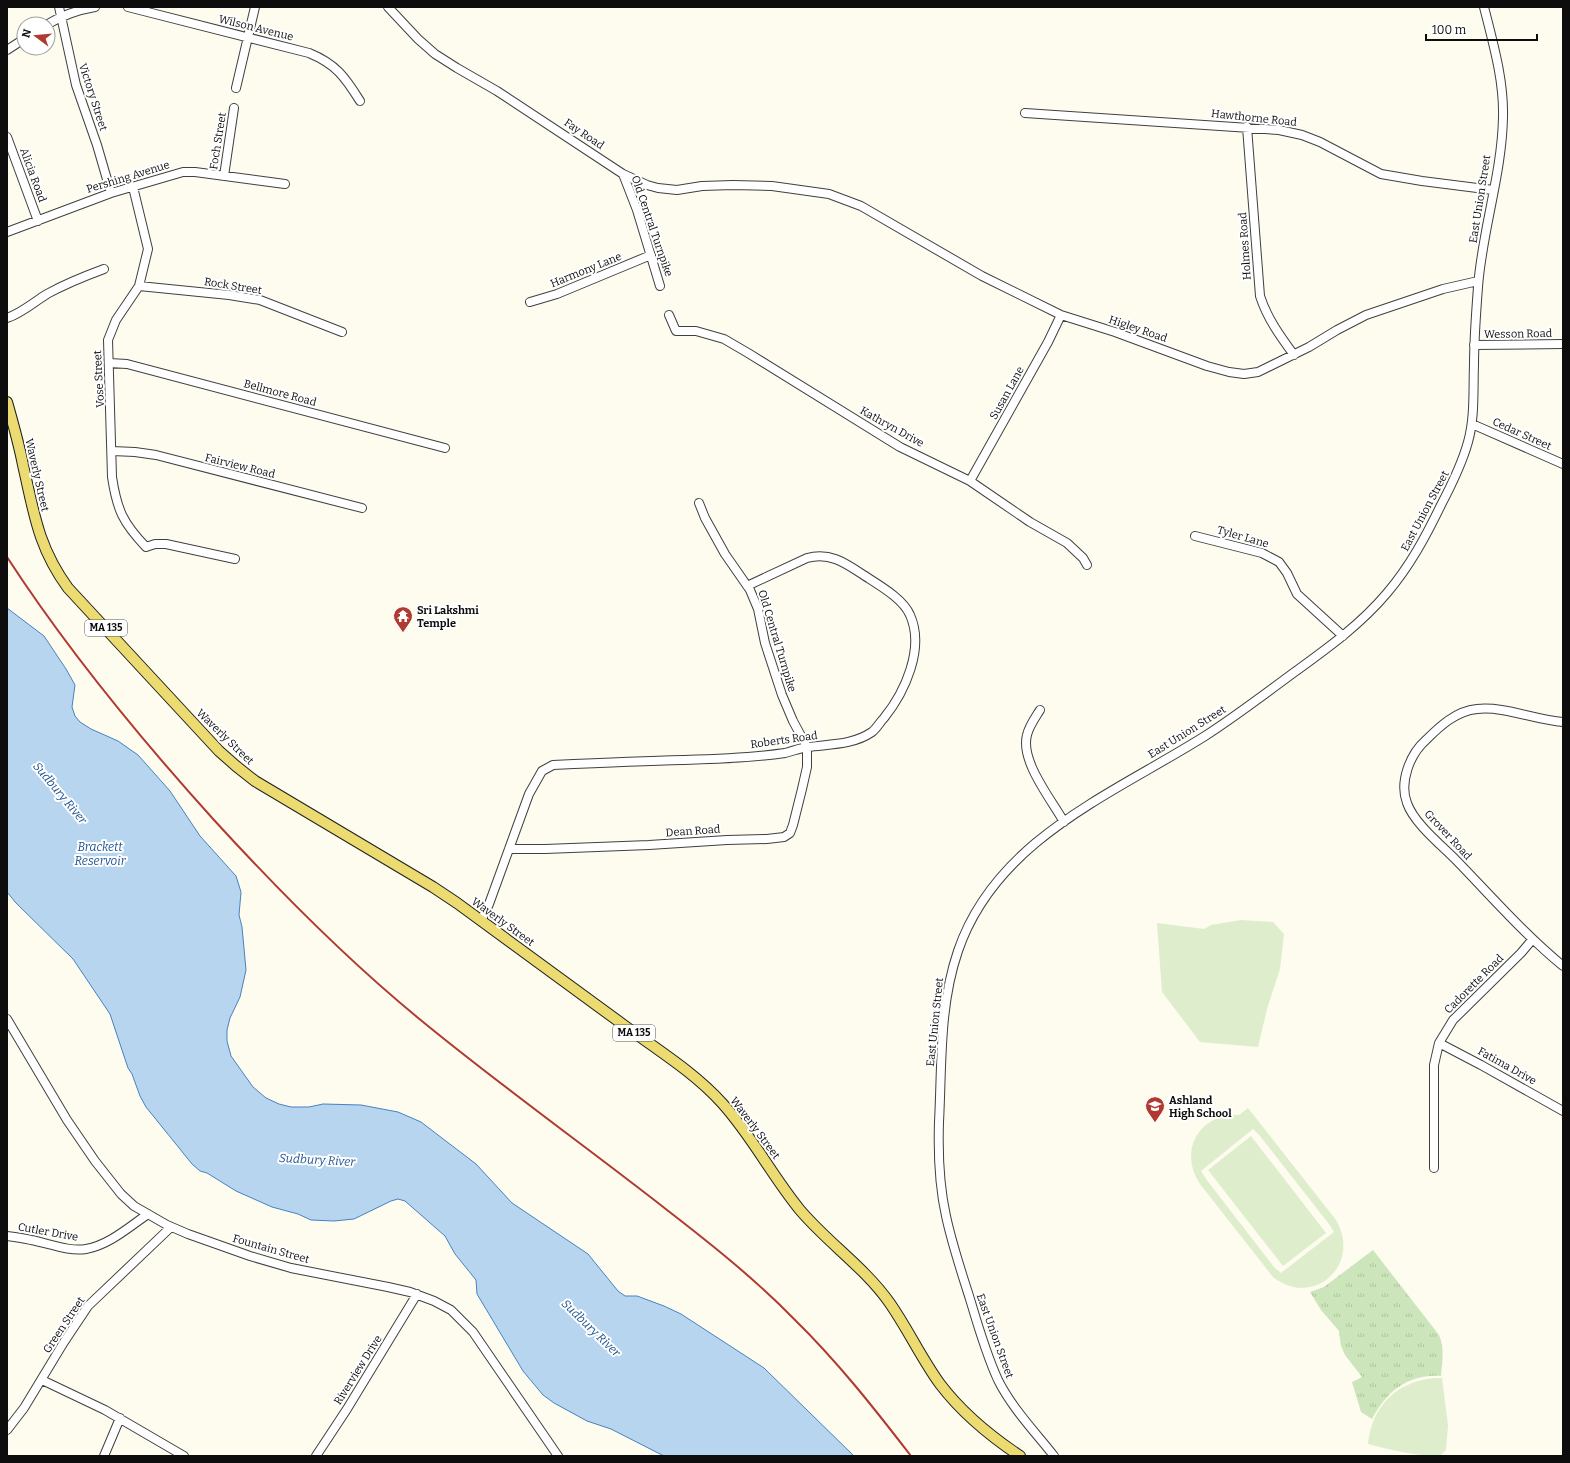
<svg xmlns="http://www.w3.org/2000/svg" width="1570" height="1463" viewBox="0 0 1570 1463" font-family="Bitter,serif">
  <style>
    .grass { fill: url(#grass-tufts) }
    .pitch { fill: #deedcc; fill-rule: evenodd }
    .water { fill: #b8d5f0; stroke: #4682c0 }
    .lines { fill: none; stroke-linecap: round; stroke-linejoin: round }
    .minor-casing { stroke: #404040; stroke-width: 10 }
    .major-casing { stroke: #1e1e1e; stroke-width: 12 }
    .minor { stroke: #fff; stroke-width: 8 }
    .major { stroke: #ebdb71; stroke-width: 10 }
    .rail { stroke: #b03a32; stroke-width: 2 }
    .labels { text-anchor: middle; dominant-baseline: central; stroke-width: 4; stroke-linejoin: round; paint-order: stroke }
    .shield { fill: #fff; stroke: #565656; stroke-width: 1 }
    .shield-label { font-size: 10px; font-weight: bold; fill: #0d0d0d }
    .street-label { font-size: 11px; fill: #0d0d0d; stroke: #fff }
    .poi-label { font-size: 11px; font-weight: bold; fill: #0d0d0d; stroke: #fff; text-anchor: start }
    .water-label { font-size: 12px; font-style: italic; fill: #225593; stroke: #fff }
  </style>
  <defs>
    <pattern id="grass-tufts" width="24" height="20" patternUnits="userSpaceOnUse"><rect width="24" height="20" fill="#cce5bb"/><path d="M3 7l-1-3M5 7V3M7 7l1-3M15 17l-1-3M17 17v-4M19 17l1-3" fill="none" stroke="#aec3a0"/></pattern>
  </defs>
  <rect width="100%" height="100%" fill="#fdfcef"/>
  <!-- grass -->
  <path class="grass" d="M1373 1250 1439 1335C1445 1348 1442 1363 1441 1376 1408 1374 1387 1391 1372 1419L1361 1412 1352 1382 1362 1377 1345 1355 1341 1346 1339 1331 1321 1310 1310 1292 1324 1287Z"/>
  <!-- pitch -->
  <path class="pitch" d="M1241 920 1273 922 1284 934 1280 969 1267 1009 1258 1047 1200 1042 1162 992 1157 923 1204 929 1211 925Z
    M1248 1108 1336 1220C1362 1264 1314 1309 1273 1277L1200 1184C1178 1151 1199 1113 1239 1115ZM1253 1129 1260 1136 1329 1224 1334 1232 1281 1273 1274 1267 1206 1179 1201 1171Z
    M1251 1136 1326 1233 1283 1266 1208 1170Z
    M1434 1378H1442L1448 1425 1446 1450 1440 1456C1415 1456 1392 1450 1368 1444 1372 1406 1396 1382 1434 1378Z"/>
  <!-- water -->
  <path class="water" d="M7 608 44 636 66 669 75 685 72 707 75 716 80 722 91 729 118 741 138 755 170 791 200 836 236 876 241 892 239 915 242 927 246 970 240 997 230 1018 227 1030V1041L231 1056 253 1087 266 1098 279 1104 291 1107H309L323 1104 361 1105 398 1112 421 1122 476 1164 512 1203 588 1254 618 1291 625 1296H637L664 1306 681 1314 764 1368 854 1456H664L611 1429 587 1421 554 1403 543 1395 523 1371 477 1294 476 1280 455 1254 445 1236 405 1201 398 1199 391 1201 354 1219 334 1221 311 1220 298 1214 272 1207 236 1191 207 1173 200 1171 192 1164 146 1107 140 1096 132 1074 128 1068 110 1014 73 959 16 903 7 892Z"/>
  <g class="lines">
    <defs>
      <path id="minor" d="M59 7 76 85 97 145 111 193
        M128 7 309 53C336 64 345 77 360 101
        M388 7 418 39 435 54 457 68 497 91 623 174 647 185 658 188 677 190 702 186 733 185 772 186 829 194 861 206 982 276 1061 315 1115 332 1207 366 1229 372 1244 374 1258 372 1309 347 1337 330 1366 315 1443 289 1478 281
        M48 24C63 15 77 10 95 7
        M7 50 24 39
        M236 88 255 7
        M1025 113 1279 130 1302 135 1320 142 1381 174 1422 181 1493 190
        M1247 127 1260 296C1267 318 1280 336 1294 355
        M7 137 38 221
        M623 174 637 210 660 286
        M224 176 234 108
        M133 187 148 249 139 286 116 320 108 340 112 477C117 510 123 523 146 547L155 544H166L235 559
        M7 232 111 193 183 172H195L285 184
        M139 286 229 295 260 300 342 332
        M530 302 557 294 651 255
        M669 315 676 331H696L724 339 748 353 900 447 970 481 1030 522 1067 543 1083 558 1087 565
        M7 318C22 313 34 302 47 294 65 284 85 276 104 269
        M1474 345 1563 344
        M109 363 127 364 445 448
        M1472 424 1563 464
        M112 451 135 452 156 455 362 508
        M970 481 1048 342 1061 315
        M1195 536 1262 553 1279 562 1287 573 1297 594 1343 636
        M1040 710C1035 718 1029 726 1027 735 1020 761 1051 799 1064 822
        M1563 722C1535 720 1504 706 1477 709 1456 711 1440 726 1426 740 1410 754 1399 782 1407 803 1414 823 1440 844 1456 860 1491 896 1524 934 1563 966
        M509 849H545L649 845 727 840 767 839 784 837 790 833 793 825 802 789 807 767V747L793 721 782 695 765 643 758 609 750 590 725 554 705 518 699 503
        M481 921 489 904 529 794 542 771 553 765C596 763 639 761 683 760 716 759 751 758 785 753 793 751 800 748 808 747 830 744 853 745 872 732 877 728 880 722 884 718 905 692 925 648 910 615 903 598 877 584 862 574 844 562 829 552 807 558L747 586
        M7 1019 67 1120 95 1161 121 1194 134 1206 167 1225 188 1234 250 1256 291 1268 388 1287 410 1292 434 1301 451 1310 473 1332 558 1456
        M1439 1043 1481 1065 1563 1111
        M1434 1168V1065L1439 1043 1453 1020 1521 953 1532 940
        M7 1236C15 1237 23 1238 31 1240 48 1243 69 1252 86 1249 109 1245 129 1227 148 1214
        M42 1380 105 1410 184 1456
        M7 1430 24 1408 64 1342 88 1306 171 1227
        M104 1456 120 1418
        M316 1456 347 1409 417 1294
        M1054 1456C1035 1432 1012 1408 998 1380 986 1354 978 1326 970 1299 961 1271 952 1244 946 1216 939 1185 938 1153 939 1122 942 1065 939 1006 958 951 996 839 1113 794 1205 736 1236 716 1266 693 1296 671 1329 647 1361 624 1387 593 1410 566 1426 536 1441 505 1452 484 1462 464 1468 442 1475 417 1473 390 1474 365 1474 339 1476 313 1478 287 1482 231 1502 174 1503 117 1504 80 1493 43 1484 7"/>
      <path id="major" d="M7 402C13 423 19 444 23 465 34 513 38 547 68 588L219 751 236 766 255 781 433 887 457 903C513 944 569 985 625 1026 658 1050 695 1073 722 1103 752 1136 772 1176 800 1210 828 1243 864 1267 889 1302 908 1329 921 1358 940 1384 962 1413 990 1436 1020 1456"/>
    </defs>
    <!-- minor casing -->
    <use href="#minor" class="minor-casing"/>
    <!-- major casing -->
    <use href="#major" class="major-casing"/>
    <!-- minor -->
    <use href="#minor" class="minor"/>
    <!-- major -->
    <use href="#major" class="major"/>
    <!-- rail -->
    <path class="rail" d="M7 557C68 651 139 737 214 820 278 890 344 957 417 1017 498 1084 584 1145 667 1210 711 1244 755 1279 794 1319 837 1361 874 1408 911 1456"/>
  </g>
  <!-- icons -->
  <defs>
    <symbol id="temple-pin" viewBox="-11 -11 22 30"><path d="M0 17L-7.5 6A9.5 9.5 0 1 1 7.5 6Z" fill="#b03a32" stroke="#fff"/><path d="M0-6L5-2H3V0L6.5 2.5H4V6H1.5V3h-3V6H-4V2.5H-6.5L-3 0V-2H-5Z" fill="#fff"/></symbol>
    <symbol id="school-pin" viewBox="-11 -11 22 30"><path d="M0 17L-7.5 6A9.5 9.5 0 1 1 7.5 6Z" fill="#b03a32" stroke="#fff"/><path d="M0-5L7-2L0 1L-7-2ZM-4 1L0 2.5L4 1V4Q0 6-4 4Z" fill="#fff"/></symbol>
  </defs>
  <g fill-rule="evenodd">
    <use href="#temple-pin" x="392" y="605" width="22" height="30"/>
    <use href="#school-pin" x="1144" y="1095" width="22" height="30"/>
  </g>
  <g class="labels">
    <!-- shield labels -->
    <g class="shield">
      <rect x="85" y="620" width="42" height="16" rx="3"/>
      <rect x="613" y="1025" width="42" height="16" rx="3"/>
    </g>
    <g class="shield-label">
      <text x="106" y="628">MA 135</text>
      <text x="634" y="1033">MA 135</text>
    </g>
    <!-- street labels -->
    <g class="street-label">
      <text transform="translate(256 28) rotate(14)">Wilson Avenue</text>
      <text transform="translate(93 97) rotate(72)">Victory Street</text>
      <text transform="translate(1254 118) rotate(6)">Hawthorne Road</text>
      <text transform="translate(584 134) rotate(34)">Fay Road</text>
      <text transform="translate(218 141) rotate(-81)">Foch Street</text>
      <text transform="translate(33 175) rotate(70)">Alicia Road</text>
      <text transform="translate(128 177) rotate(-17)">Pershing Avenue</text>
      <text transform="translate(1480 199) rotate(-81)">East Union Street</text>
      <text transform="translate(652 226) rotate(71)">Old Central Turnpike</text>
      <text transform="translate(1245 246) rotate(-94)">Holmes Road</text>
      <text transform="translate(586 270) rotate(-22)">Harmony Lane</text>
      <text transform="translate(233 286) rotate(9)">Rock Street</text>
      <text transform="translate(1138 329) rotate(19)">Higley Road</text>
      <text transform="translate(1518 334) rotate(-1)">Wesson Road</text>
      <text transform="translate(99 379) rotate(-93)">Vose Street</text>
      <text transform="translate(280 393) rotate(15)">Bellmore Road</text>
      <text transform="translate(1007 393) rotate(-61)">Susan Lane</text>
      <text transform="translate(892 427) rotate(29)">Kathryn Drive</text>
      <text transform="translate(1522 434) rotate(24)">Cedar Street</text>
      <text transform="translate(240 466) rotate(14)">Fairview Road</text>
      <text transform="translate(37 475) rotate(77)">Waverly Street</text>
      <text transform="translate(1425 511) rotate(-62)">East Union Street</text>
      <text transform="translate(1243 537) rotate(16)">Tyler Lane</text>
      <text transform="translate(777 641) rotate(73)">Old Central Turnpike</text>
      <text transform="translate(1187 732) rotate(-32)">East Union Street</text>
      <text transform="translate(225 737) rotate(44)">Waverly Street</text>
      <text transform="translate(784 740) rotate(-8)">Roberts Road</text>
      <text transform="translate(693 831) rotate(-4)">Dean Road</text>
      <text transform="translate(1448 835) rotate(47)">Grover Road</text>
      <text transform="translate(503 922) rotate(36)">Waverly Street</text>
      <text transform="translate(1474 984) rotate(-45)">Cadorette Road</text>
      <text transform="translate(935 1022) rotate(-84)">East Union Street</text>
      <text transform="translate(1507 1066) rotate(29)">Fatima Drive</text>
      <text transform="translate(755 1128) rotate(53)">Waverly Street</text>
      <text transform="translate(48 1232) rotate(10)">Cutler Drive</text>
      <text transform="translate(271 1249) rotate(16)">Fountain Street</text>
      <text transform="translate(64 1325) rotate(-56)">Green Street</text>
      <text transform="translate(995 1336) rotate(70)">East Union Street</text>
      <text transform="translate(358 1370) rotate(-58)">Riverview Drive</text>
    </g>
    <!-- poi labels -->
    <g class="poi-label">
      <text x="417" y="610">Sri Lakshmi<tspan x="417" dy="13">Temple</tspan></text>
      <text x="1169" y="1100">Ashland<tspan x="1169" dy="13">High School</tspan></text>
    </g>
    <!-- water labels -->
    <g class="water-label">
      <text transform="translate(60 793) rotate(50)">Sudbury River</text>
      <text x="100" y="847">Brackett<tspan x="100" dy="14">Reservoir</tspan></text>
      <text transform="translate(317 1160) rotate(3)">Sudbury River</text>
      <text transform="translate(591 1328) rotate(44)">Sudbury River</text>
    </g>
  </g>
  <!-- border -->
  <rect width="1570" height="1463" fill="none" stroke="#0d0d0d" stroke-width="16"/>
  <!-- north arrow -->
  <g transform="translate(36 36) rotate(286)"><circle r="19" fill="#ffffff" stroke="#9e9e9e"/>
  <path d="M0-3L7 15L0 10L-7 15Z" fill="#b03a32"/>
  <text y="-6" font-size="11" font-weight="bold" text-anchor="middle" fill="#0d0d0d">N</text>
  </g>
  <!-- scale -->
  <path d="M1426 34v6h111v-6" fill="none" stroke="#0d0d0d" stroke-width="2"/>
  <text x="1432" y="34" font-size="12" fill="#0d0d0d" stroke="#ffffff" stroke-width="3" paint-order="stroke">100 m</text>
</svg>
